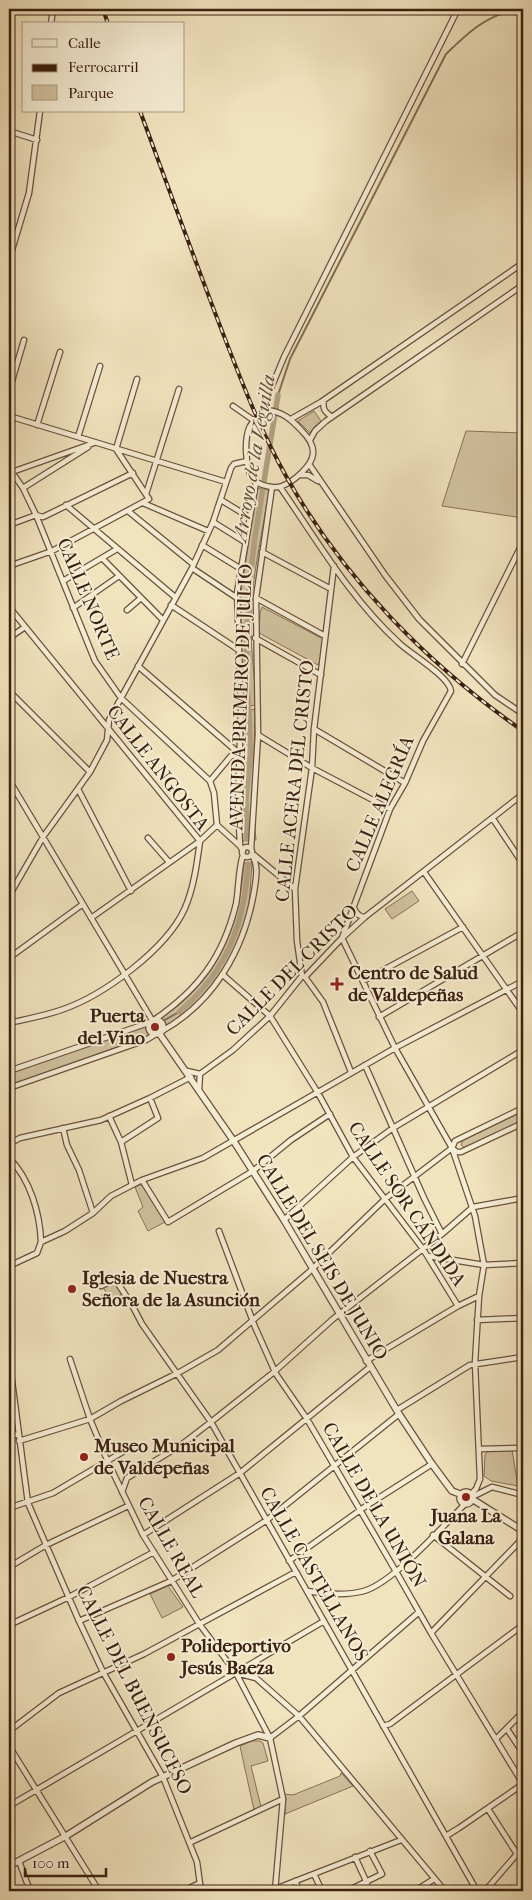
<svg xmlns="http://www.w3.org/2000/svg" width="532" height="1900" viewBox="0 0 532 1900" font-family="'IM FELL French Canon',serif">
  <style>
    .green { fill: #d2c2a0; stroke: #877158 }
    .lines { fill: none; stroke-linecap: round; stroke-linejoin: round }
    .stream { stroke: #836d55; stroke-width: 2 }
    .canal { stroke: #b3a183; stroke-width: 5.5 }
    .minor-casing { stroke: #69513c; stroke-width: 7 }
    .tertiary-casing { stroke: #69513c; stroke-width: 8 }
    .minor { stroke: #f6edd5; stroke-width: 4.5 }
    .tertiary { stroke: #f6edd5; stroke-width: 5.5 }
    .rail-casing { stroke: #3c2010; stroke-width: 4 }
    .rail { stroke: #f6edd5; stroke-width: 2; stroke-dasharray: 5.5; stroke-linecap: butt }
    .poi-dot { fill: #8f2418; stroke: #f6edd5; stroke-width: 2 }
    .labels { text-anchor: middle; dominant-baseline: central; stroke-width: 4; stroke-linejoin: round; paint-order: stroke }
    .street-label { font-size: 19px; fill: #3c2010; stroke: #f6edd5 }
    .poi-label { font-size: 19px; font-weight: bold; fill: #3c2010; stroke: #f6edd5; text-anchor: start }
    .water-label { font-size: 20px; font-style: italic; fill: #664d38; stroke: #f6edd5 }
  </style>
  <rect width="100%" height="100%" fill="#f1e3be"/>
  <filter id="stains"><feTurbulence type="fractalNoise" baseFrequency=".004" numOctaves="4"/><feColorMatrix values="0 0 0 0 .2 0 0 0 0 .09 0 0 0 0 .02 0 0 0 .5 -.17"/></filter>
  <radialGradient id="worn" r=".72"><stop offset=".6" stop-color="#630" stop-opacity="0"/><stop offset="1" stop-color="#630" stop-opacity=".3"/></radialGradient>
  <!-- green -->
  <path class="green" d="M314 411 321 421 315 426 310 433 298 421Z
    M466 431 523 433V518L442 506Z
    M257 488 269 490C263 530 253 571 251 612 250 643 254 674 257 705L241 707V592Z
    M262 607 323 639 321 659 318 665 259 633 260 613Z
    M255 709 253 808 256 840 242 841C240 797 244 755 243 712Z
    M252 862C251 878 250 896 248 912 239 959 205 1003 165 1027L160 1019C218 981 239 929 244 863Z
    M412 891 419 901 392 919 385 909Z
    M145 1026 150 1035 9 1086V1073Z
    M523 1111V1121L465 1148 461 1145 463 1140Z
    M140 1185H143L165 1222 148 1231 138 1211 143 1207 135 1187Z
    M114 1281 122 1294 106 1303 101 1295 104 1293 108 1299 109 1298 103 1287Z
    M512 1450 518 1486 491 1481 484 1476 485 1454 489 1451Z
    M168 1586 183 1607 162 1618 150 1594Z
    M252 1741H260L263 1743 268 1761 251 1766 261 1807 254 1810 240 1746Z
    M341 1773 353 1786 285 1814 284 1794 293 1795 340 1776Z"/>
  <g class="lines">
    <!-- stream -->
    <path class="stream" d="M278 395 290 359 446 54C470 31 483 18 516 9
      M163 1021 179 1012"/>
    <!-- canal -->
    <path class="canal" d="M247 839 246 797 251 752 246 668 249 586 255 537 278 395
      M179 1012C227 971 244 926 248 864"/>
    <defs>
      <path id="minor" d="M51 24 53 9
        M9 131 37 140
        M9 260 29 193 40 111
        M9 391 24 340
        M324 400C322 409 325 412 332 417
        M233 406 253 420
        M267 410V398L284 357 458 9
        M267 410C283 412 291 419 302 431 308 437 314 445 313 454 312 466 293 482 282 486 276 489 263 486 256 482 247 476 247 460 246 450 246 428 249 423 267 410Z
        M9 416 226 482
        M291 419 321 402 523 263
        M37 425 60 352
        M78 437 100 366
        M310 440 315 431 326 421 523 285
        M309 464 385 575 419 619 495 695 523 714
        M9 468 23 488 36 515 95 661 121 698 210 781 214 793 217 825 240 846
        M9 473 94 443
        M300 475H308L318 481
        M280 487C317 540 350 598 398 642 410 654 449 676 451 691L423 741 405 783 390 809 342 938 395 1048 452 1148 475 1216 484 1265 479 1296 475 1363 480 1479 476 1489 471 1494
        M23 488 88 447
        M146 494 179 389
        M221 500 249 517
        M143 503 208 531
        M66 505 175 597
        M128 511 193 564
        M213 522 245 542
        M9 525 36 515 43 517 133 473
        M202 545 241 569
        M262 552 331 589
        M102 558 163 620
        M9 566 52 551 149 499 116 449 137 379
        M192 568 237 598
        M63 581 117 549
        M256 598 325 636
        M171 605 239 650
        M9 607 200 841C197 863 194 887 185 908 167 949 103 996 61 1010 44 1016 26 1019 9 1023
        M73 608 119 576
        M127 610 141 598
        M9 638 25 627
        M255 638 321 675
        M462 664 523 542
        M138 666 241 755
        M9 691 90 772
        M314 729 405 783
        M258 735 312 768 390 809
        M9 780 152 1020
        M210 781 231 756 241 755
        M78 789 131 891
        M493 819 523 864
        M148 838 169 862
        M242 852a5 5 0 1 1 10 0a5 5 0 1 1-10 0Z
        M251 849 258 735 256 598 272 487
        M243 851 240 846 238 802 241 709 237 593 256 482
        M254 855 295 889
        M424 872 523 1013
        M9 896 43 837 90 772 107 740 109 720 192 568 213 522 231 468 234 464 247 461
        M354 908C356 913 359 917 365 917
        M91 918 200 841 217 825
        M9 958 83 904
        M223 975 270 1016 318 1093 353 1157 423 1249 458 1306
        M302 976 297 941 295 889 312 768 314 729 334 566
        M305 977 323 1002 351 1072
        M363 981 463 927
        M379 1017 523 932
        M154 1020C199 989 223 957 236 904 239 888 238 870 243 855
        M162 1031C214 1002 244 950 254 892 256 879 259 866 252 855
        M365 1065 424 1198 442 1234
        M9 1071 151 1022
        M187 1071 200 1074 233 1050 270 1016 302 976 305 977 342 938 365 917 523 794
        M9 1088 146 1040 156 1034
        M199 1090 200 1074
        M109 1116 121 1142 132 1185
        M63 1128 67 1145 79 1170 93 1213
        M121 1142 158 1118 150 1098
        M9 1144 20 1138 101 1120 150 1098 191 1077
        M452 1148 455 1141 523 1108
        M453 1149 457 1152H461L523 1123
        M9 1158C30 1179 40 1213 41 1242
        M142 1180 168 1222 253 1171 291 1140 330 1114
        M284 1220 353 1157 393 1128 523 1050
        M219 1231 255 1327 276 1374 307 1419 398 1575 431 1633 523 1784
        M428 1256 484 1265 523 1263
        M9 1266 37 1253 41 1242 65 1231 93 1213 111 1196 142 1180 203 1158 395 1048 523 981
        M101 1286 115 1279 132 1305 142 1324 211 1422 477 1891
        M477 1320 523 1318
        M9 1358 28 1503 79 1621 103 1672 163 1777 197 1862 201 1891
        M70 1359 90 1419 107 1460 143 1535 200 1625 236 1673 270 1738 283 1799 275 1891
        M366 1361 458 1306 479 1296
        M397 1410 470 1365 523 1357
        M9 1437 18 1434
        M19 1441 90 1419 121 1401 178 1373 218 1350 308 1273 385 1199 452 1148
        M480 1449 523 1448
        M122 1492 127 1478 181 1445 211 1422 274 1372 333 1319 442 1234 473 1207 523 1198
        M472 1497 492 1487 523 1495
        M9 1508 53 1493 131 1447
        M143 1535 240 1473 370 1367
        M433 1535 510 1596
        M289 1561 363 1508 432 1464
        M9 1567 46 1545 128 1506
        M307 1591C325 1594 346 1596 364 1591 394 1582 442 1527 465 1504
        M79 1621 171 1581 267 1520 399 1414
        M9 1625 69 1597 154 1552
        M431 1633 523 1538
        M236 1673 256 1678 299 1716 445 1891
        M383 1726 390 1724 523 1625
        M507 1729 523 1753
        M9 1731 59 1693 144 1654 292 1574 297 1573
        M270 1738 299 1716 419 1612
        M496 1739 523 1712
        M9 1746 99 1891
        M9 1806 324 1621
        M488 1809 517 1854
        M446 1836 459 1828 523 1784
        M191 1842 283 1799
        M355 1857 367 1883
        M19 1861 30 1891
        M314 1874 322 1891
        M295 1881 300 1891
        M275 1889 401 1840
        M183 1891 200 1883
        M347 1891 382 1874 370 1851
        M415 1891 434 1879
        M485 1891 523 1847"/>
      <path id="tertiary" d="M149 1027a7 7 0 1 1 14 0a7 7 0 1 1-14 0Z
        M159 1033 233 1140 284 1220 399 1414 432 1464 452 1491 460 1494
        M460 1498a6 6 0 1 1 12 0a6 6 0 1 1-12 0Z
        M472 1499 523 1531
        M9 1866 66 1836 152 1782 236 1743 258 1735 270 1738"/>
    </defs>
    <!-- minor casing -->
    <use href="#minor" class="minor-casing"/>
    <!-- tertiary casing -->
    <use href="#tertiary" class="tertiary-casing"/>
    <!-- minor -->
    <use href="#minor" class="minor"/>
    <!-- tertiary -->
    <use href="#tertiary" class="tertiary"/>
    <defs>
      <path id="rail" d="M103 9 108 24
        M140 111C167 184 194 258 222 331 241 380 260 430 286 476 343 578 427 664 523 731"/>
    </defs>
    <!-- rail casing -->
    <use href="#rail" class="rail-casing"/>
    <!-- rail -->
    <use href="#rail" class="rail"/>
  </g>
  <!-- markers -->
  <g class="poi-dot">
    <path d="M334.5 976.5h5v5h5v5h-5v5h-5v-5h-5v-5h5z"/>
    <circle cx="155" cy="1027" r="5"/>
    <circle cx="72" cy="1289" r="5"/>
    <circle cx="84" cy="1457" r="5"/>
    <circle cx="466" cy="1497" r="5"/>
    <circle cx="171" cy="1657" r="5"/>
  </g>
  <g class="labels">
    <!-- street labels -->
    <g class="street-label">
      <text transform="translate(88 599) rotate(67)">CALLE NORTE</text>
      <text transform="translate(241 697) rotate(-88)">AVENIDA PRIMERO DE JULIO</text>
      <text transform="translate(158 768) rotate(52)">CALLE ANGOSTA</text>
      <text transform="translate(295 781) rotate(-84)">CALLE ACERA DEL CRISTO</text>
      <text transform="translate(380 804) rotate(-67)">CALLE ALEGRÍA</text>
      <text transform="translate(292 970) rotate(-45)">CALLE DEL CRISTO</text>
      <text transform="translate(407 1204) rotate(56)">CALLE SOR CÁNDIDA</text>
      <text transform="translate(322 1257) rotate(59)">CALLE DEL SEIS DE JUNIO</text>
      <text transform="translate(374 1505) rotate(60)">CALLE DE LA UNIÓN</text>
      <text transform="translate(171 1547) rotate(60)">CALLE REAL</text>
      <text transform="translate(314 1574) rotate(60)">CALLE CASTELLANOS</text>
      <text transform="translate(134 1690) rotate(63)">CALLE DEL BUENSUCESO</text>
    </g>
    <!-- poi labels -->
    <g class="poi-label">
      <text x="348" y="973">Centro de Salud<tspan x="348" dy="22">de Valdepeñas</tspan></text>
      <text x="145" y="1016" text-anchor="end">Puerta<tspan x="145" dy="22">del Vino</tspan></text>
      <text x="82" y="1278">Iglesia de Nuestra<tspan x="82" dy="22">Señora de la Asunción</tspan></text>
      <text x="94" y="1446">Museo Municipal<tspan x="94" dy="22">de Valdepeñas</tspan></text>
      <text x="466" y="1516" text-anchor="middle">Juana La<tspan x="466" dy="22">Galana</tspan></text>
      <text x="181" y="1646">Polideportivo<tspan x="181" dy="22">Jesús Baeza</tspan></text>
    </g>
    <!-- water labels -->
    <g class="water-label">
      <text transform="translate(254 458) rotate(-80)">Arroyo de la Veguilla</text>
    </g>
  </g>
  <!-- margin -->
  <rect width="532" height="1900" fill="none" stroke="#f1e3be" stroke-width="30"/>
  <rect x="10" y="10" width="512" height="1880" fill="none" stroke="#3c2010" stroke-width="2.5"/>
  <rect x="15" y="15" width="502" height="1870" fill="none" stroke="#3c2010"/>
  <!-- legend -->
  <rect x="22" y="22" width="162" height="90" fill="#f6edd5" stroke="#ac9b86"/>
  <rect x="32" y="39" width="25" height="8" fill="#f6edd5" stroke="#ac9b86"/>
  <text x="68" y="48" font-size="15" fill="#3c2010">Calle</text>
  <rect x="32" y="64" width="25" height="8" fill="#3c2010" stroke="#ac9b86"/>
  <text x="68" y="72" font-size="15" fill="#3c2010">Ferrocarril</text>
  <rect x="32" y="85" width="25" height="15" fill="#d2c2a0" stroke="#ac9b86"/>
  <text x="68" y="98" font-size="15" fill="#3c2010">Parque</text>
  <!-- scale -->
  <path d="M25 1868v8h81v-8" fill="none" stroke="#3c2010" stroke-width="2.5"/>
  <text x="32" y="1868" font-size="15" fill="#3c2010" stroke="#f6edd5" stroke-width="4" paint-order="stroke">100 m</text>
  <rect width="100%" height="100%" filter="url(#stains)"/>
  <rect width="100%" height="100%" fill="url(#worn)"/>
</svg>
